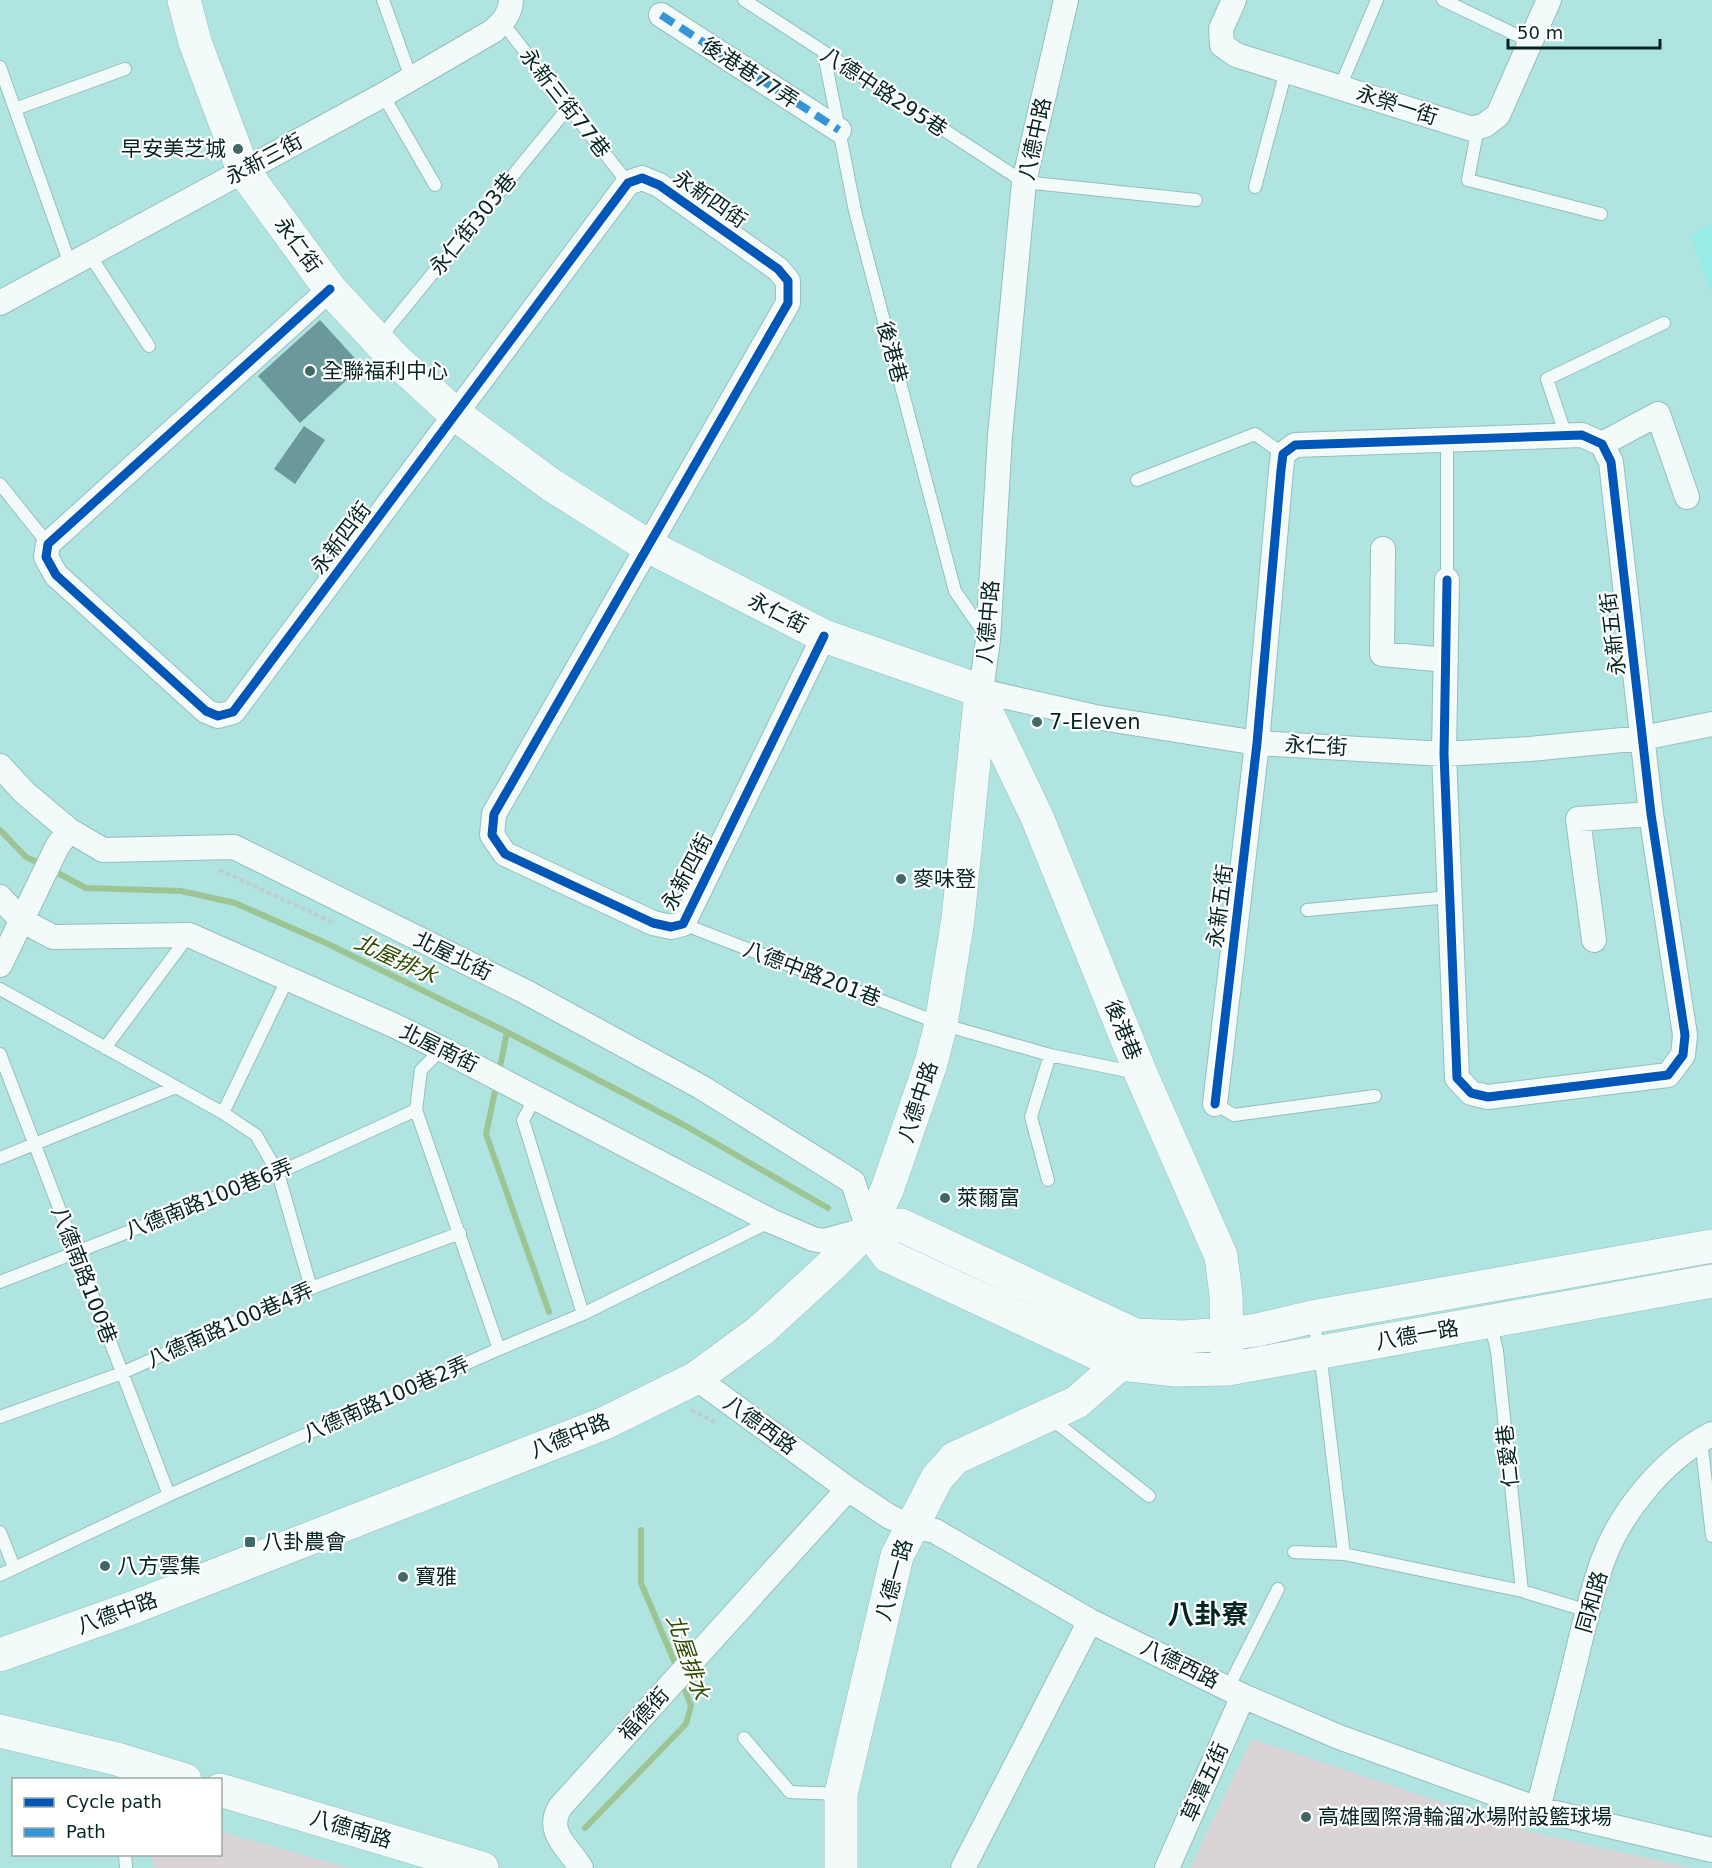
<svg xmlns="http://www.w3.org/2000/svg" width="1712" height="1868" viewBox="0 0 1712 1868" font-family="'DejaVu Sans','Noto Sans TC',sans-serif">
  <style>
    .built { fill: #98ece7 }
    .green { fill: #dbd4d6 }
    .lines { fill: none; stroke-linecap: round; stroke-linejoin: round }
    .stream { stroke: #9dc594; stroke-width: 6 }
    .building { fill: #6b999b }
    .lane-casing { stroke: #95bfbc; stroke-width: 14 }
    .street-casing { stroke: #95bfbc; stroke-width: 26 }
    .secondary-casing { stroke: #95bfbc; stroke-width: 34 }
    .path { stroke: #bececd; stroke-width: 4; stroke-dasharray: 4.5 3; stroke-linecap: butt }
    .lane { stroke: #f3fbfa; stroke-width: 12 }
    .street { stroke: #f3fbfa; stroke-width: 24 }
    .secondary { stroke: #f3fbfa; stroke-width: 33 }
    .quiet { stroke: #3695d6; stroke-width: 8; stroke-dasharray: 15 8; stroke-linecap: butt }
    .cycleway-casing { stroke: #fff; stroke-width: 13 }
    .cycleway { stroke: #0057b8; stroke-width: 9 }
    .poi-dot { fill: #406865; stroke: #fff; stroke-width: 2 }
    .labels { text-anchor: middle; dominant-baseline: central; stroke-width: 4.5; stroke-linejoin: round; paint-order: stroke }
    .street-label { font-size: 21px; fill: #052523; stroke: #fff }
    .poi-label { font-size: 21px; fill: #052523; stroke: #fff; text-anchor: start }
    .water-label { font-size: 22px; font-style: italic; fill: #2e4d00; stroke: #fff }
    .district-label { font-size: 27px; font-weight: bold; fill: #052523; stroke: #fff }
  </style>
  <rect width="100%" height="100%" fill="#afe4e0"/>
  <!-- built -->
  <path class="built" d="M1712 224V295L1690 236Z"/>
  <!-- green -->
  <path class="green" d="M1252 1739 1531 1832 1692 1868H1190Z
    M221 1832 350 1868H153L152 1855 220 1854Z"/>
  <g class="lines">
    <!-- stream -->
    <path class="stream" d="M0 830 26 857 43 865
      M52 870 86 888 181 891 235 903 326 943 507 1032 684 1125 828 1208
      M499 1072 507 1032
      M497 1082 486 1134 549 1312
      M641 1530V1583L677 1668
      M585 1828 686 1724 691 1706 681 1680"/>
  </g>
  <!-- building -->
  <path class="building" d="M320 320 362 366 300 423 258 376Z
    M304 426 325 440 295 484 274 469Z"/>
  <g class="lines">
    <defs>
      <path id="lane" d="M383 0 411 78
        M744 0 1024 182 1196 200
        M1443 0 1531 42
        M502 22 628 183
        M824 54 855 211 955 591 986 636
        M0 67 70 264
        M1340 87 1377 0
        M383 95 435 185
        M15 109 125 69
        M1478 127 1468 180 1601 214
        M1255 187 1286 71
        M89 254 149 346
        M379 339 568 108
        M1566 436 1547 379 1664 323
        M1137 480 1255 434 1283 454
        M0 484 48 544
        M1447 580V440
        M1307 910 1450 897
        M683 924 941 1024 1050 1055 1137 1073
        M0 989 223 1113 256 1135 278 1173 311 1288
        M105 1048 189 935
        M442 1049 421 1070 416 1110 499 1349
        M0 1054 169 1495
        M535 1098 523 1120 583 1314
        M1215 1104 1234 1115 1375 1096
        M223 1113 287 980
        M0 1158 176 1087
        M1048 1180 1031 1117 1050 1055
        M0 1282 278 1173 416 1110
        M1312 1317 1320 1352 1344 1554
        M1490 1322 1497 1351 1522 1591
        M0 1417 122 1373 311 1288 460 1233
        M1049 1417 1149 1496
        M1701 1440 1712 1536
        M0 1532 14 1567
        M1294 1552 1344 1554 1522 1591 1588 1611
        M0 1575 169 1495 499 1349 583 1314 771 1221
        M1228 1688 1278 1589
        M744 1738 790 1792 840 1794
        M125 1854 126 1868"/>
      <path id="street" d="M1066 0 1024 182 1000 436 988 640 981 691 1095 717 1257 743 1444 754 1530 749 1643 738 1712 724
        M1234 0 1221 29 1222 45 1236 55 1472 129 1485 125 1498 115 1549 0
        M661 15 839 130
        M330 289 48 544 46 557 56 575 206 711 218 716 233 712 628 183 642 178 659 185 778 269 788 281V303L494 814 492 835 505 854 653 923 671 927 683 924 824 636
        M0 303 383 95 493 31C503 22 511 13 511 0
        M1602 444 1658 414 1687 497
        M1383 549 1382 654 1446 660
        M0 766 25 793 69 830 103 850 234 847 526 992 701 1087 853 1182 868 1229 824 1241 813 1239 771 1221 442 1049 393 1025 189 935 53 937 21 920 0 897
        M1594 940 1578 819 1651 814
        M0 965 57 847 69 830
        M1215 1104 1257 743 1281 470 1283 454 1295 445 1582 435 1602 444 1611 462 1651 814 1685 1035 1683 1055 1668 1075 1488 1097 1471 1093 1457 1078 1444 754 1447 580
        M696 1378 848 1489 890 1517 911 1526 935 1531 1090 1621 1243 1696 1339 1737 1538 1809 1712 1850
        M1538 1809C1550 1763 1561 1717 1573 1671 1582 1634 1590 1596 1603 1560 1621 1511 1665 1458 1712 1434
        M581 1868C568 1847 545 1832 560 1807L848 1489
        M963 1868 1090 1621
        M1167 1868 1243 1696"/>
      <path id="secondary" d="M981 700 1037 817 1141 1074 1221 1256 1226 1295 1227 1356
        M868 1229 888 1256 1120 1364 1176 1370 1228 1369 1712 1281
        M868 1229 901 1225 1135 1335 1183 1337 1227 1334 1257 1330 1312 1317 1712 1246
        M0 1655 129 1609 605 1423 696 1378 760 1331 834 1263 868 1229 887 1190 931 1063 941 1024 958 919 981 691 824 636 648 546 550 484 455 414 395 359 330 289 243 170 195 42 184 0
        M0 1731 117 1759 185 1780
        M220 1790 482 1868
        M841 1868V1794L897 1556 937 1478 955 1458 1077 1402 1120 1364 1129 1347"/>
    </defs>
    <!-- lane casing -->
    <use href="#lane" class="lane-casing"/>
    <!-- street casing -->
    <use href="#street" class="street-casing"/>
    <!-- secondary casing -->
    <use href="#secondary" class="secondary-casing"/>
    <!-- path -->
    <path class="path" d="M219 870 332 922
      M691 1410 717 1423"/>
    <!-- lane -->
    <use href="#lane" class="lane"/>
    <!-- street -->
    <use href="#street" class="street"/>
    <!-- secondary -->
    <use href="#secondary" class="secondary"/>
    <!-- quiet -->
    <path class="quiet" d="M661 15 839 130"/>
    <defs>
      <path id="cycleway" d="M330 289 48 544 46 557 56 575 206 711 218 716 233 712 628 183 642 178 659 185 778 269 788 281V303L494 814 492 835 505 854 653 923 671 927 683 924 824 636
        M1215 1104 1257 743 1281 470 1283 454 1295 445 1582 435 1602 444 1611 462 1651 814 1685 1035 1683 1055 1668 1075 1488 1097 1471 1093 1457 1078 1444 754 1447 580"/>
    </defs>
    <!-- cycleway casing -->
    <use href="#cycleway" class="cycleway-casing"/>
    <!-- cycleway -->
    <use href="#cycleway" class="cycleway"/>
  </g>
  <!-- markers -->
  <g class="poi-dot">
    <circle cx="238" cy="149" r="6"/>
    <circle cx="310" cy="371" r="6"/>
    <circle cx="1037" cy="722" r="6"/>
    <circle cx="901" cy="879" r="6"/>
    <circle cx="945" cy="1198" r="6"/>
    <rect x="244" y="1536" width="12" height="12" rx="3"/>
    <circle cx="105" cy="1566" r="6"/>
    <circle cx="403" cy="1577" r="6"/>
    <circle cx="1306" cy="1817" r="6"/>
  </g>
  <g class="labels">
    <!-- street labels -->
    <g class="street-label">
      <text transform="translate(750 73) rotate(33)">後港巷77弄</text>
      <text transform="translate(884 92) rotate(33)">八德中路295巷</text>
      <text transform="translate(565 103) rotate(52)">永新三街77巷</text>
      <text transform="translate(1397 105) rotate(18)">永榮一街</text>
      <text transform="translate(1035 139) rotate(-78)">八德中路</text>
      <text transform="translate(264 159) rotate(-28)">永新三街</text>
      <text transform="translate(710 199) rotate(35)">永新四街</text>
      <text transform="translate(473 224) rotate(-51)">永仁街303巷</text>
      <text transform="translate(298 245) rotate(54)">永仁街</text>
      <text transform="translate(892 352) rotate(75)">後港巷</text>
      <text transform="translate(341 538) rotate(-53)">永新四街</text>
      <text transform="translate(778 613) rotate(27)">永仁街</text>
      <text transform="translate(988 622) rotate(-85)">八德中路</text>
      <text transform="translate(1613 634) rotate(-97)">永新五街</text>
      <text transform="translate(1316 746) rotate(3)">永仁街</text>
      <text transform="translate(687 872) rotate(-62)">永新四街</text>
      <text transform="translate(1220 906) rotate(-83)">永新五街</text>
      <text transform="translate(453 956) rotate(26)">北屋北街</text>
      <text transform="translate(812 974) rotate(21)">八德中路201巷</text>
      <text transform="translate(1123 1030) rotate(68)">後港巷</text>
      <text transform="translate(439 1048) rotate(26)">北屋南街</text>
      <text transform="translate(918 1102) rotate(-72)">八德中路</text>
      <text transform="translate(209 1199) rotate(-22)">八德南路100巷6弄</text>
      <text transform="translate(84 1275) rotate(69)">八德南路100巷</text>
      <text transform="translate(230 1325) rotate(-24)">八德南路100巷4弄</text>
      <text transform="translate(1417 1335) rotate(-10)">八德一路</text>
      <text transform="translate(386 1399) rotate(-24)">八德南路100巷2弄</text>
      <text transform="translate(760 1425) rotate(36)">八德西路</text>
      <text transform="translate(570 1436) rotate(-22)">八德中路</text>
      <text transform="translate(1508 1456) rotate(-96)">仁愛巷</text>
      <text transform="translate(894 1580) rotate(-74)">八德一路</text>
      <text transform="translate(1592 1602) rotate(-74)">同和路</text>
      <text transform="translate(117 1613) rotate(-20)">八德中路</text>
      <text transform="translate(1180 1664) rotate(26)">八德西路</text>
      <text transform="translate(644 1714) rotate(-48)">福德街</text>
      <text transform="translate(1205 1782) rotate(-66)">草潭五街</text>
      <text transform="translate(351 1829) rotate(17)">八德南路</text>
    </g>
    <!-- poi labels -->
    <g class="poi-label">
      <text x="226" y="149" text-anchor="end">早安美芝城</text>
      <text x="322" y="371">全聯福利中心</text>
      <text x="1049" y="722">7-Eleven</text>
      <text x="913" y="879">麥味登</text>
      <text x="957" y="1198">萊爾富</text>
      <text x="262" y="1542">八卦農會</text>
      <text x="117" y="1566">八方雲集</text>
      <text x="415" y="1577">寶雅</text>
      <text x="1318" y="1817">高雄國際滑輪溜冰場附設籃球場</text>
    </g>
    <!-- water labels -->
    <g class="water-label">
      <text transform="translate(396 959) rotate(25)">北屋排水</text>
      <text transform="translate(688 1657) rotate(71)">北屋排水</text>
    </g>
    <!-- district labels -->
    <g class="district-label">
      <text x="1208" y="1614">八卦寮</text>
    </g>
  </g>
  <!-- legend -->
  <rect x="12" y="1778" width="210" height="78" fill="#ffffff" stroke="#9ba8a7" stroke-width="1.5"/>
  <rect x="24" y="1798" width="30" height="9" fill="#0057b8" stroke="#9ba8a7" stroke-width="1.5"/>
  <text x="66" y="1808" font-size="18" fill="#052523">Cycle path</text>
  <rect x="24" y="1828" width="30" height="9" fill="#3695d6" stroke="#9ba8a7" stroke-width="1.5"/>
  <text x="66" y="1838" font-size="18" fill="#052523">Path</text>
  <!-- scale -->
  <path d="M1508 39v9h152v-9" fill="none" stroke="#052523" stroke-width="3"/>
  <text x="1517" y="39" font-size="18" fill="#052523" stroke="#ffffff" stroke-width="4.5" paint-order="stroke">50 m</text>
</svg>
